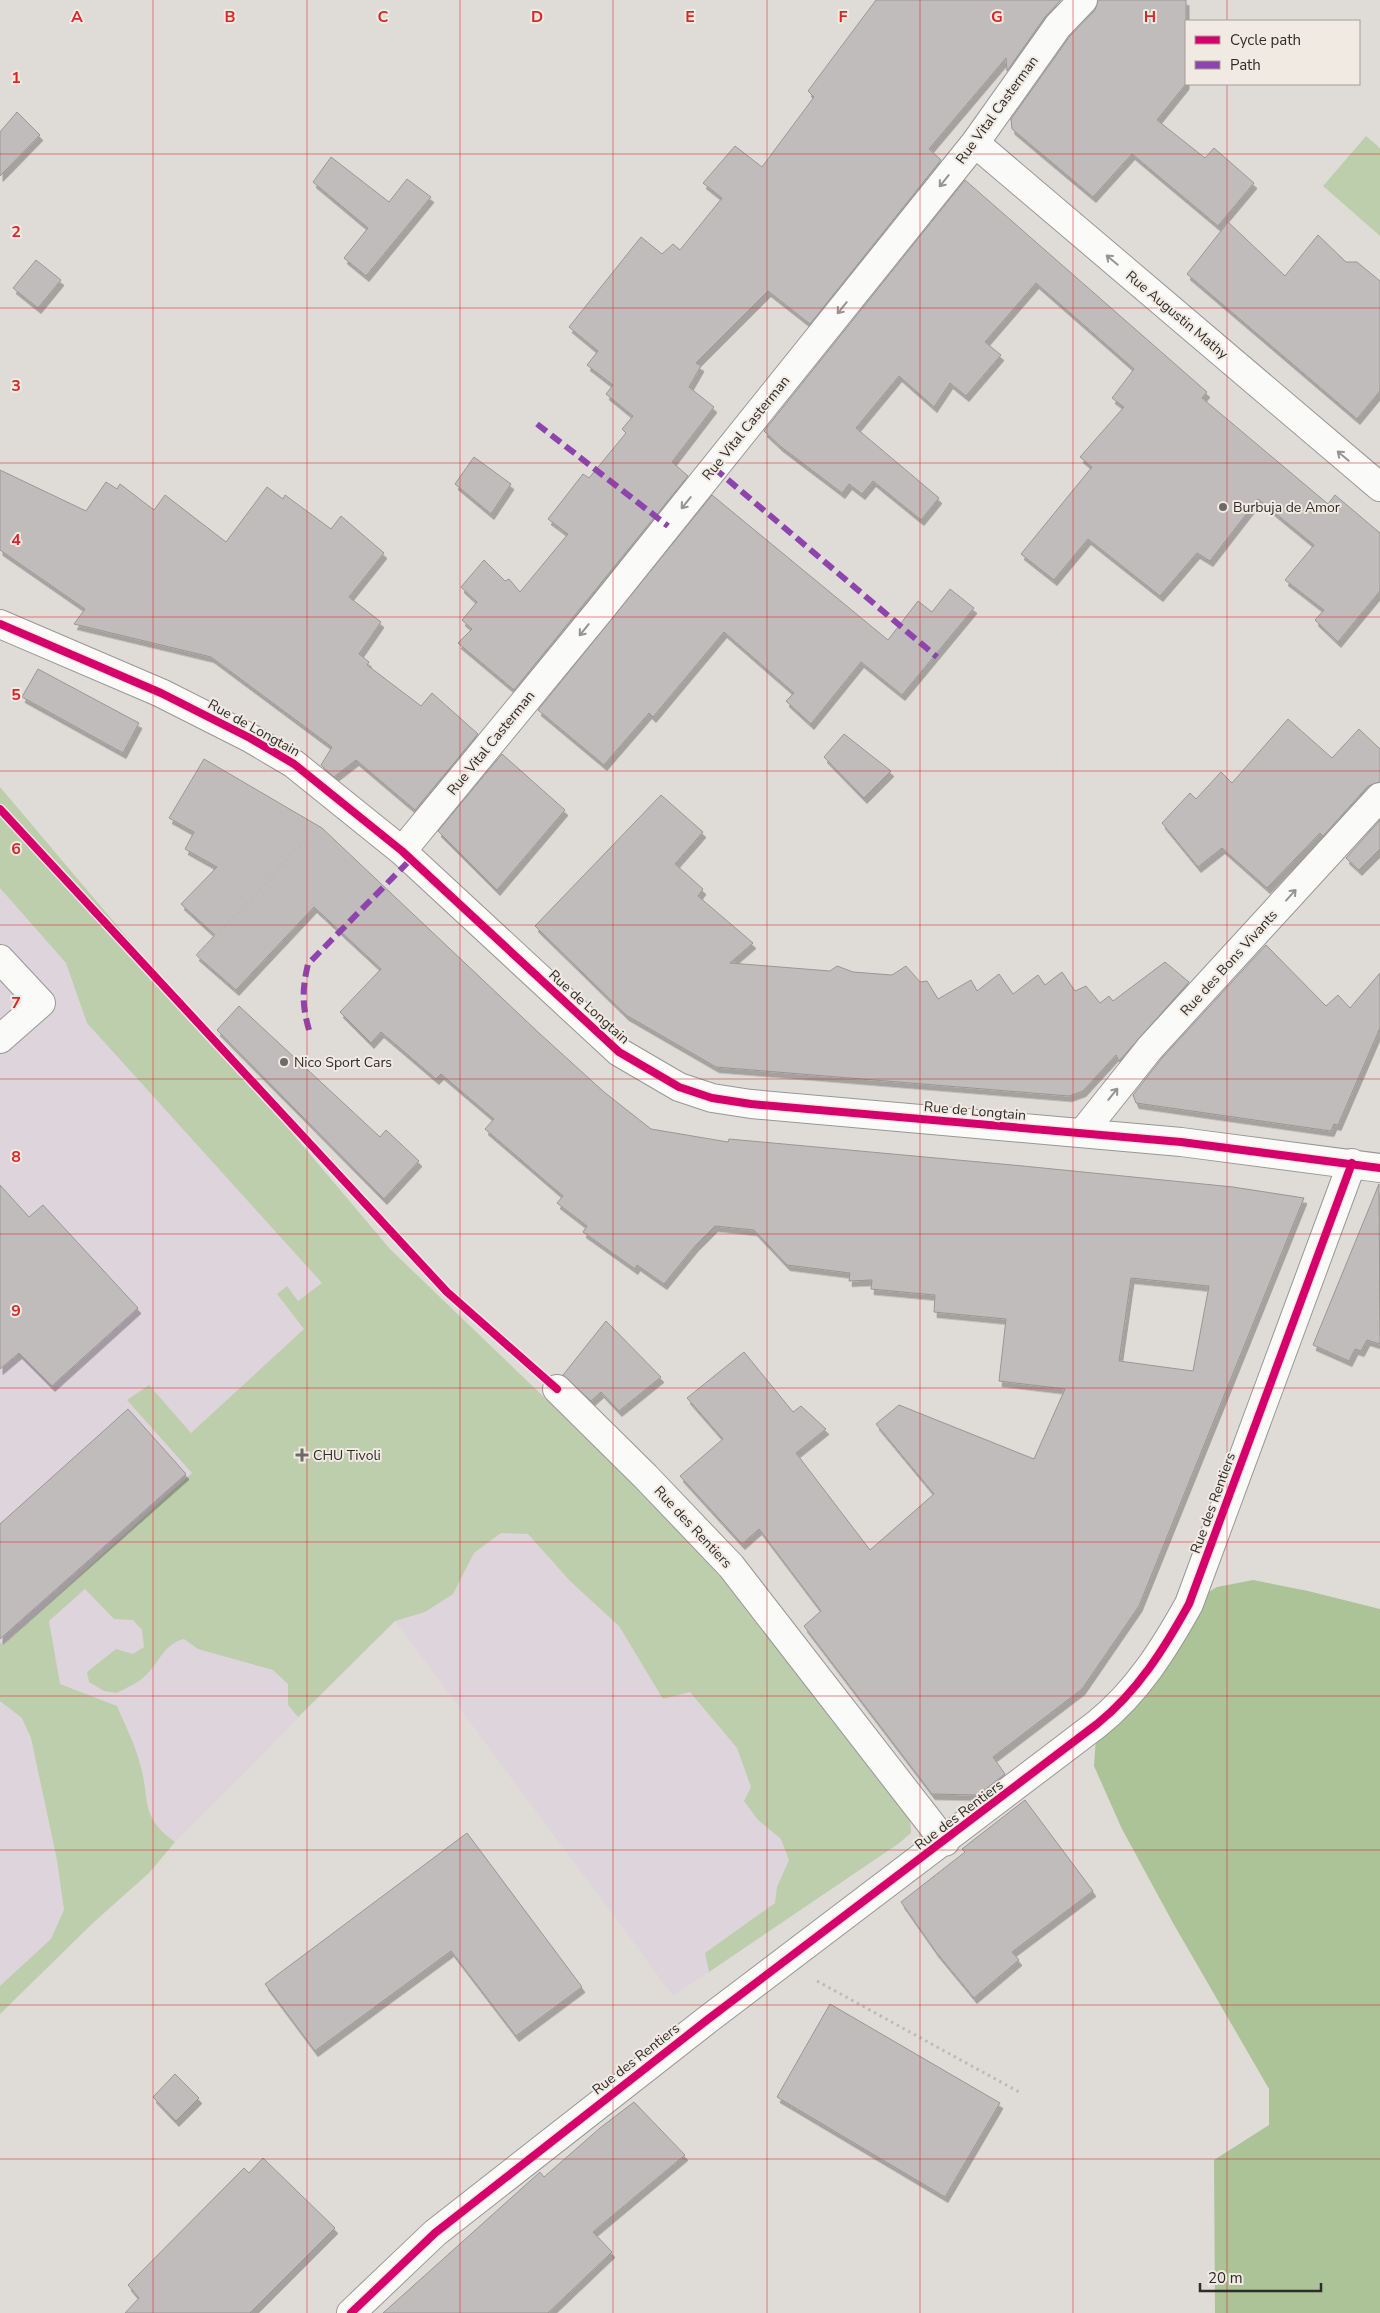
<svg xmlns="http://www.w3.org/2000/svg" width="1380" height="2313" viewBox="0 0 1380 2313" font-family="'Nunito Sans',sans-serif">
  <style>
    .medical { fill: #ded4dc }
    .green { fill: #bdceac }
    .forest { fill: #acc297 }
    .building { fill: #bfbcbb; stroke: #999795; fill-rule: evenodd; filter: url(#shadow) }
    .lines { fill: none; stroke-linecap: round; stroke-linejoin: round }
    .minor-casing { stroke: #999794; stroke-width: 30 }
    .path { stroke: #bcbbb9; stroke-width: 3; stroke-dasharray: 2.5 4; stroke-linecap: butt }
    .minor { stroke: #fafaf9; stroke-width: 28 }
    .quiet { stroke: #8e44ad; stroke-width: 6; stroke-dasharray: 12 6; stroke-linecap: butt }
    .cycleway-casing { stroke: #f0eae2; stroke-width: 11 }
    .cycleway { stroke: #d6006c; stroke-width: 8 }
    .oneway { stroke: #949492 }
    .grid { fill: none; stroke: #d62828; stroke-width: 1; stroke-opacity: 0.55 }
    .poi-dot { fill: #6d6a67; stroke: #f0eae2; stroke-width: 2 }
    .labels { text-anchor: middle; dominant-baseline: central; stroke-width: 4; stroke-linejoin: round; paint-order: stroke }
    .street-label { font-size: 14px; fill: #2f2d2a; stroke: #f0eae2 }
    .poi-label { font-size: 14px; fill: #2f2d2a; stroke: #f0eae2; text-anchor: start }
    .grid-label { font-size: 16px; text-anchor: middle; font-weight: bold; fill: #d62828; stroke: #f0eae2; stroke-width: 4; stroke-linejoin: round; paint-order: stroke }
  </style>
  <defs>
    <filter id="shadow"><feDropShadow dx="3" dy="5.5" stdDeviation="0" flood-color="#0004"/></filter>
  </defs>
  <rect width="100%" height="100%" fill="#dfdcd8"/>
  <!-- medical -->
  <path class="medical" d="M0 787 390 1249 686 1534 911 1833 898 1844 673 1996 395 1621 175 1842 149 1873 95 1921 0 2014Z"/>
  <!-- green -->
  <path class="green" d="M1366 136 1380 148V236L1323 186Z
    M0 787 390 1249 686 1534 910 1814 911 1833 898 1844 709 1972 705 1953 775 1903 777 1887 789 1860 781 1839 758 1820 744 1801 751 1787 737 1748 690 1692 663 1699 619 1626 570 1581 528 1534 501 1533 474 1553 453 1594 425 1612 395 1621 298 1717 288 1705V1684L273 1670 198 1649 184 1639C163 1644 159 1664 144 1677 137 1684 125 1688 117 1693L104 1691 89 1682 87 1672 116 1649 133 1654 144 1647 142 1630 133 1620 114 1619 85 1589 49 1621 60 1684 117 1706C125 1725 135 1744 140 1764 151 1800 138 1815 175 1842L149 1873 95 1921 0 2014V1986L51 1939 64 1910 57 1860 31 1738 22 1718 0 1701V1642L3 1645 192 1473 127 1400 149 1385 191 1433 304 1329 277 1294 287 1286 298 1301 322 1283 87 1023 66 963 0 888Z"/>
  <!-- forest -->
  <path class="forest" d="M1253 1580 1308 1591 1380 1609V2313H1215L1214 2160 1269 2125V2089L1173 1923 1122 1829 1094 1766 1097 1724 1189 1604 1217 1587Z"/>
  <!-- building -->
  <path class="building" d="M876 0H1061L1045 17 1007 71 1006 58 929 149 941 160 810 324 768 291 696 363 701 366 689 387 714 407 672 462 688 476 514 690 458 643 472 629 462 620 477 602 461 587 484 560 505 581 509 579 520 592 568 534 548 519 583 474 589 478 626 433 622 429 633 416 606 394 613 385 587 365 598 351 569 327 641 237 662 254 673 244 680 250 722 198 703 183 735 146 762 167 814 97 808 91Z
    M1098 0H1186V84L1157 120 1205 158 1214 148 1254 183 1218 226 1132 154 1093 197 1012 129 1011 119 1070 36 1095 10Z
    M17 112 40 135 0 176V132Z
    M331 157 389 202 407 179 431 197 366 276 344 258 368 228 313 182Z
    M965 180 1207 392 1202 398 1328 504 1335 495 1380 533V591L1338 642 1315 620 1324 610 1285 580 1314 545 1258 499 1210 561 1197 553 1160 596 1088 539 1054 580 1021 554 1092 467 1080 457 1124 407 1112 398 1134 369 1036 283 985 342 1001 355 966 396 950 383 934 407 899 376 856 428 939 498 921 520 873 481 862 494 849 484 842 493 780 446 764 431Z
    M1228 222 1285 276 1318 235 1346 262H1357L1380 281V391L1357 419 1187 274Z
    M36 260 61 280 38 308 13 288Z
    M474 457 511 484 491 514 455 484Z
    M0 470 86 511 106 482 117 489 120 484 154 510 165 495 226 542 267 487 283 499 285 495 331 529 341 516 384 553 349 597 381 622 359 654 369 662 367 665 421 706 432 693 478 734 415 810 356 760 334 777 321 765 332 747 211 657 74 624 85 609 0 550Z
    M712 495 888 640 918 601 932 612 950 589 974 608 902 695 861 662 811 724 786 701 794 693 724 632 653 717 649 713 604 765 538 710Z
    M38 669 139 723 123 753 22 697Z
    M1288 719 1332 758 1359 729 1380 749V782L1368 786 1323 836 1320 833 1267 888 1222 848 1198 867 1162 823 1190 793 1196 799 1221 772 1232 783Z
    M844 734 891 771 864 798 824 757Z
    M502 754 565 810 497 890 438 831Z
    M204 759 322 828 539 1033 604 1092 651 1129 728 1142 729 1139 1023 1166 1233 1187 1304 1198 1139 1606 1082 1689 993 1757 1005 1774 978 1795 932 1794 804 1626 821 1611 759 1529 742 1544 680 1476 723 1439 687 1398 744 1352 793 1412 801 1406 826 1429 796 1453 870 1550 934 1494 876 1424 899 1405 1034 1459 1065 1389 999 1381 1006 1319 934 1312 935 1295 871 1289 872 1280 849 1281 850 1273 787 1265 754 1230 715 1226 695 1246 664 1284 637 1265 635 1269 583 1232 587 1226 557 1203 563 1196 485 1129 494 1119 441 1074 436 1079 381 1032 371 1043 340 1012 381 969 314 907 236 990 196 955 215 935 181 904 217 867 185 849 194 832 169 818ZM1131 1278 1209 1286 1193 1371 1119 1361Z
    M661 795 703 832 675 864 703 889 698 896 753 943 730 963 830 971 837 966 853 972 892 975 906 966 920 982 927 981 938 999 971 980 977 991 999 974 1013 994 1038 975 1045 985 1062 972 1075 991 1086 986 1100 1003 1109 996 1113 1001 1165 962 1189 982 1119 1061 1116 1055 1083 1091 1069 1096 716 1067 626 1015 535 926Z
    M1380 820V849L1359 870 1346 858Z
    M1266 945 1326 1006 1338 995 1350 1008 1380 973V1028L1338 1125 1334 1124 1331 1131 1136 1103 1133 1095 1162 1058Z
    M239 1006 380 1137 386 1130 419 1161 384 1199 217 1030Z
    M1379 1184 1380 1344 1367 1340 1361 1351 1355 1349 1349 1361 1313 1345Z
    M0 1185 29 1217 43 1205 138 1308 52 1386 19 1353 0 1369Z
    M606 1321 661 1377 619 1411 601 1392 591 1401 563 1375Z
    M128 1409 186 1474 0 1639V1524Z
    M1025 1800 1093 1891 1012 1952 1019 1960 974 1998 936 1952 901 1902 965 1852 962 1849Z
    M467 1833 582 1987 516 2036 451 1951 315 2051 265 1984Z
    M830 2004 1000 2103 945 2197 777 2097Z
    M175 2074 199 2098 176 2121 153 2097Z
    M634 2102 685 2155 593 2232 612 2252 548 2313H383L540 2172 544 2177 600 2128Z
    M263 2158 335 2228 250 2313H125L139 2298 128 2285 244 2168 249 2173Z"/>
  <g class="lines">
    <defs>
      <path id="minor" d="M975 143 1380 487
        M0 624 161 693 250 738 294 764 402 851 619 1052 679 1087 712 1098 751 1104 1181 1142 1380 1168
        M402 851 601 609 975 143 1058 26 1083 0
        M0 959 41 1003 0 1039
        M1085 1133 1087 1127 1150 1048 1380 797
        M557 1389 646 1477 731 1566 945 1842
        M351 2313 435 2233 707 2020 1097 1724C1137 1692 1164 1649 1189 1604L1352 1163"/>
    </defs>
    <!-- minor casing -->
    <use href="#minor" class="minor-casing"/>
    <!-- path -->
    <path class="path" d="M197 956 318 827
      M817 1981 1019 2092"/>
    <!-- minor -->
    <use href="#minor" class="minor"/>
    <!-- quiet -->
    <path class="quiet" d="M537 424 668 526
      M714 468 937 657
      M309 1030C302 1005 302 990 308 964L411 859"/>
    <defs>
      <path id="cycleway" d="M0 624 161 693 250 738 294 764 402 851 619 1052 679 1087 712 1098 751 1104 1181 1142 1380 1168
        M0 809 447 1292 557 1389
        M351 2313 435 2233 707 2020 1097 1724C1137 1692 1164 1649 1189 1604L1352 1163"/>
    </defs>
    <!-- cycleway casing -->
    <use href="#cycleway" class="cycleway-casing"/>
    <!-- cycleway -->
    <use href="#cycleway" class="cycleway"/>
  </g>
  <!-- one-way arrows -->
  <defs><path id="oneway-shaft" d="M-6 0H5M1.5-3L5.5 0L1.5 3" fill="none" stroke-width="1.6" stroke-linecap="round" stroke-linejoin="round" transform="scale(1.25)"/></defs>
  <g class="oneway">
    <use href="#oneway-shaft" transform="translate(944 181) rotate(129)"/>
    <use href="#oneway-shaft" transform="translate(1112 260) rotate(-140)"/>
    <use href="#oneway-shaft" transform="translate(842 308) rotate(129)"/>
    <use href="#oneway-shaft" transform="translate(1343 456) rotate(-140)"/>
    <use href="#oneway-shaft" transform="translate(686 503) rotate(129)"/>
    <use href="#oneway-shaft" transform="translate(584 630) rotate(129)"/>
    <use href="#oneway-shaft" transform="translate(1291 895) rotate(-48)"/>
    <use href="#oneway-shaft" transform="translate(1113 1094) rotate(-51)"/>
  </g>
  <!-- grid -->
  <path class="grid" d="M153 0V2313M307 0V2313M460 0V2313M613 0V2313M767 0V2313M920 0V2313M1073 0V2313M1227 0V21M1227 84V2313M0 154H1380M0 308H1380M0 463H1380M0 617H1380M0 771H1380M0 925H1380M0 1079H1380M0 1234H1380M0 1388H1380M0 1542H1380M0 1696H1380M0 1850H1380M0 2005H1380M0 2159H1380"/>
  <!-- markers -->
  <g class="poi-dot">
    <circle cx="1223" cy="507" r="5"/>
    <circle cx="284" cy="1062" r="5"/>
    <path d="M299.5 1447.5h5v5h5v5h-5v5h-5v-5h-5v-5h5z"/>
  </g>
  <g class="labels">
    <!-- street labels -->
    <g class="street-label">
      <text transform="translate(997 110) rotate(-54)">Rue Vital Casterman</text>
      <text transform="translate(1177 315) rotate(40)">Rue Augustin Mathy</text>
      <text transform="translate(746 428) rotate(-51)">Rue Vital Casterman</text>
      <text transform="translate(254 728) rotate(29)">Rue de Longtain</text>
      <text transform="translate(491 743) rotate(-51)">Rue Vital Casterman</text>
      <text transform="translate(1229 963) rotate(-48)">Rue des Bons Vivants</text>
      <text transform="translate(589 1007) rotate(42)">Rue de Longtain</text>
      <text transform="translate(975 1111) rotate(5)">Rue de Longtain</text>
      <text transform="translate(1213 1503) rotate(-70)">Rue des Rentiers</text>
      <text transform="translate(693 1527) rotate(47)">Rue des Rentiers</text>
      <text transform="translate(959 1815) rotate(-37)">Rue des Rentiers</text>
      <text transform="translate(636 2059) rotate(-38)">Rue des Rentiers</text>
    </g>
    <!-- poi labels -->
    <g class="poi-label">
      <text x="1233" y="507">Burbuja de Amor</text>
      <text x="294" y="1062">Nico Sport Cars</text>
      <text x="313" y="1455">CHU Tivoli</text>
    </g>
  </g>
  <g class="grid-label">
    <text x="77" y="22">A</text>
    <text x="230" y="22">B</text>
    <text x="383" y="22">C</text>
    <text x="537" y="22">D</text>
    <text x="690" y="22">E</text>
    <text x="843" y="22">F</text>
    <text x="997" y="22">G</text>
    <text x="1150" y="22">H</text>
    <text x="16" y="83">1</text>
    <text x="16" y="237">2</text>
    <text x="16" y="391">3</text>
    <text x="16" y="545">4</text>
    <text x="16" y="700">5</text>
    <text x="16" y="854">6</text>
    <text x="16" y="1008">7</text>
    <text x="16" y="1162">8</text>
    <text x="16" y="1316">9</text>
  </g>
  <!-- legend -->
  <rect x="1185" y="20" width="175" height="65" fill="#f0eae2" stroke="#a39e98"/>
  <rect x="1195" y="36" width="25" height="8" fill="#d6006c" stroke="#a39e98"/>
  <text x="1230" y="45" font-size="15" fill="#2f2d2a">Cycle path</text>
  <rect x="1195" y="61" width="25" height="8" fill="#8e44ad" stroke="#a39e98"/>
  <text x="1230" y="70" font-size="15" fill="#2f2d2a">Path</text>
  <!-- scale -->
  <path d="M1200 2283v8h121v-8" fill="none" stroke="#2f2d2a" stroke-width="2.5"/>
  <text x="1208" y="2283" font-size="15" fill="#2f2d2a" stroke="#f0eae2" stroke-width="4" paint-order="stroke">20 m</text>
</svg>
